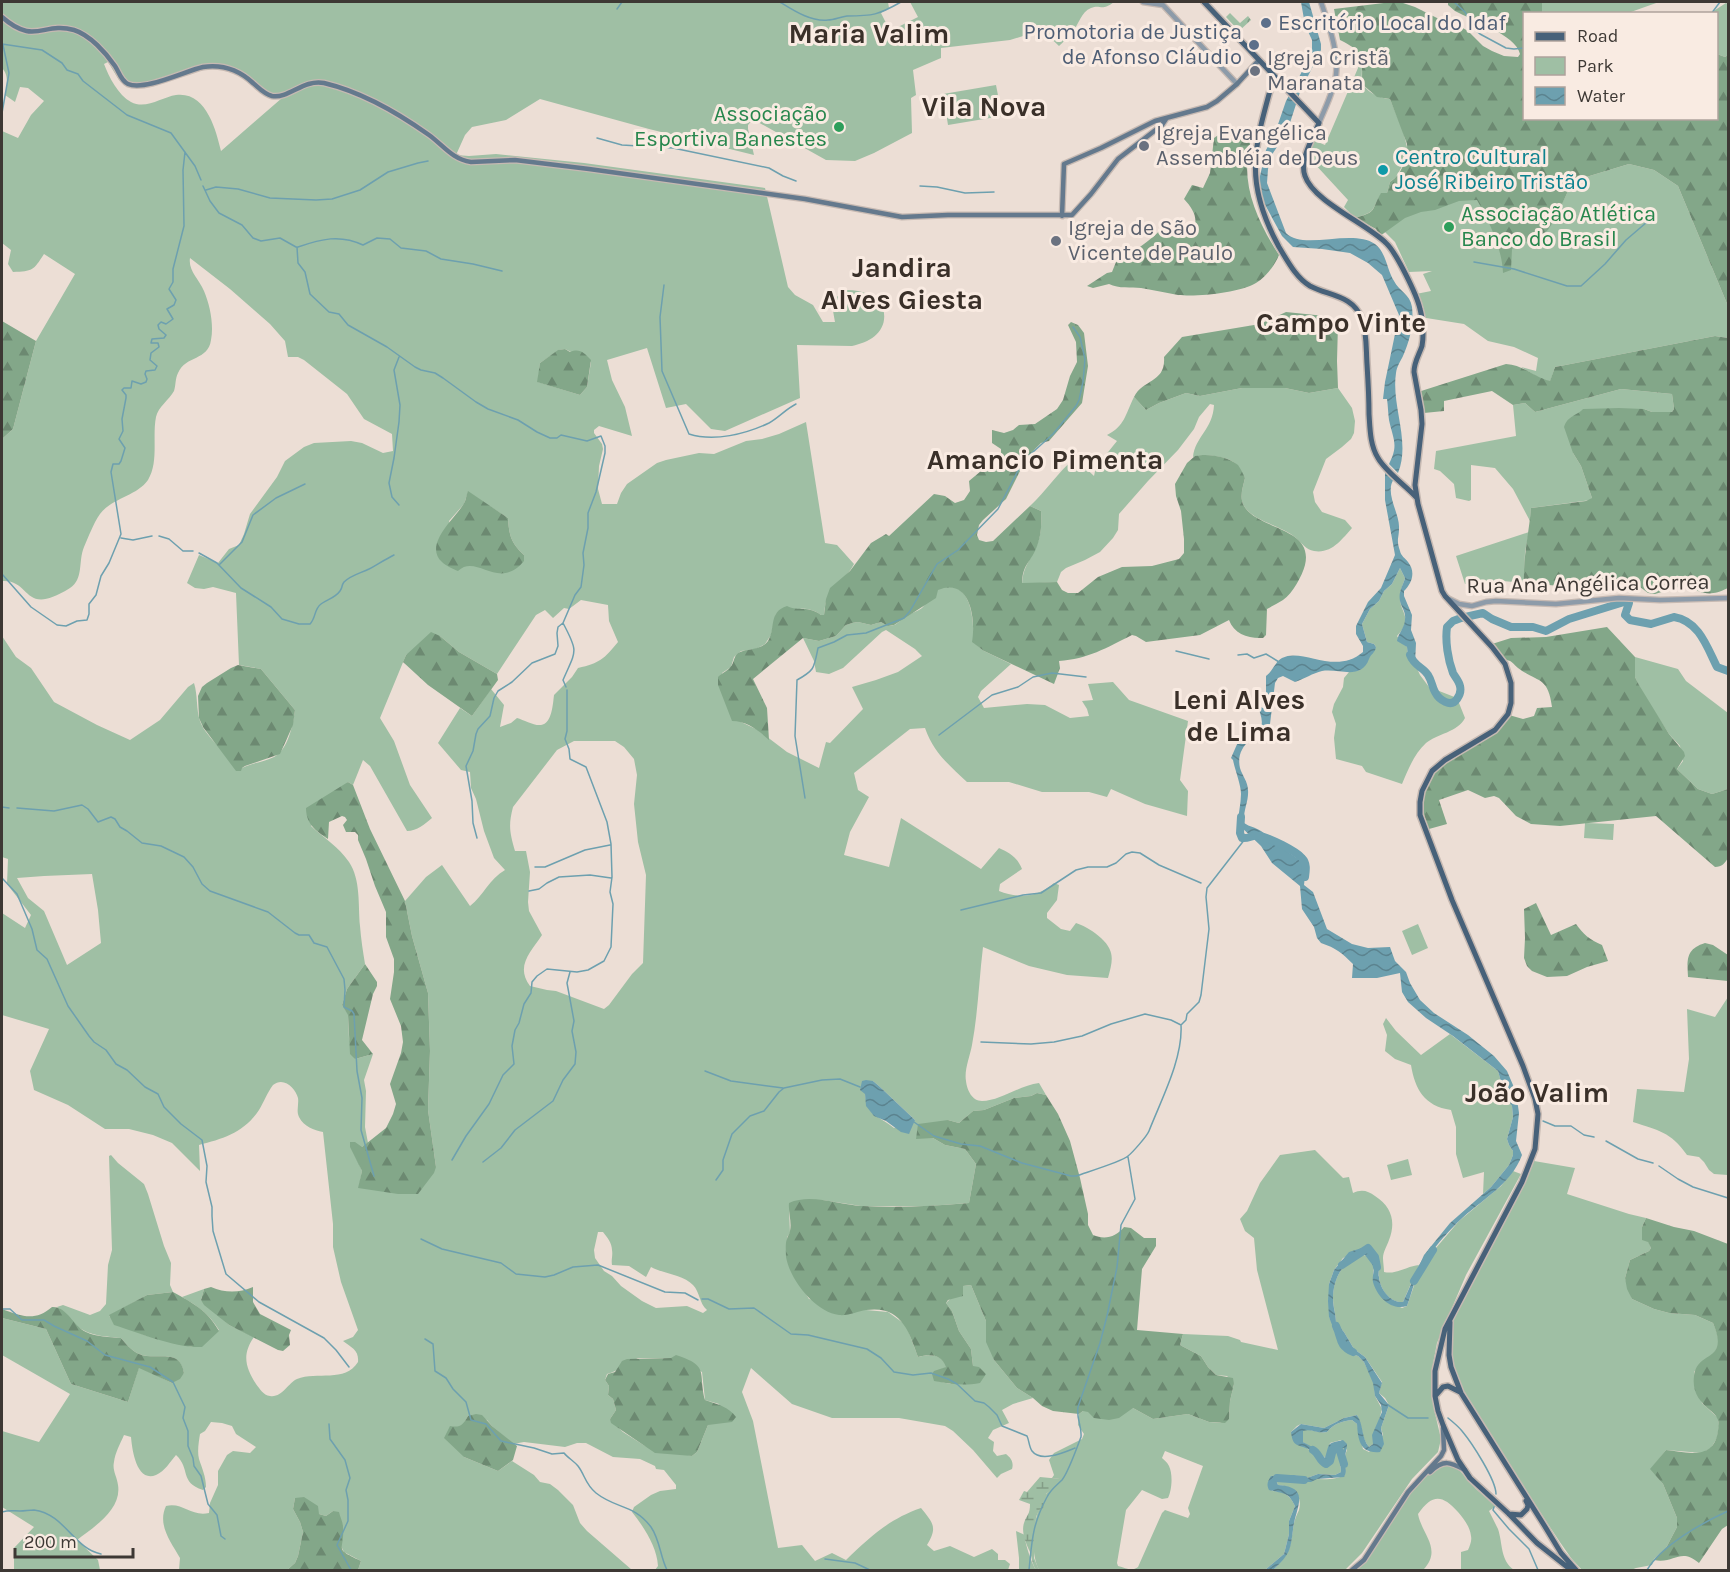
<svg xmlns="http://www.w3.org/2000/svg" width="1730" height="1572" viewBox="0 0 1730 1572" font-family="Karla,sans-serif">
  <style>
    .green { fill: #9fbfa4; fill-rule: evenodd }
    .forest { fill: url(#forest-firs) }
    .wetland { fill: url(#wetland-marsh) }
    .park { fill: url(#park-crowns) }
    .water { fill: url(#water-waves) }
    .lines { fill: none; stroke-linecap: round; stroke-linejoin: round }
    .stream { stroke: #6da0af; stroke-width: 1.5 }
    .river { stroke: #6da0af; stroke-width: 8 }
    .tertiary-casing { stroke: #c6b9b2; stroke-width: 7 }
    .secondary-casing { stroke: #c6b9b2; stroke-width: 7 }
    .primary-casing { stroke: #c6b9b2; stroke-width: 8 }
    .tertiary { stroke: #8d9ba9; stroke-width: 4.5 }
    .secondary { stroke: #64798d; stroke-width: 4.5 }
    .primary { stroke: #476179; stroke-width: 5 }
    .service-dot { fill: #5c6f8a; stroke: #f9ebe2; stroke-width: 2 }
    .worship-dot { fill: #6b7280; stroke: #f9ebe2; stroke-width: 2 }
    .leisure-dot { fill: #2e9e5b; stroke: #f9ebe2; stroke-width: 2 }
    .culture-dot { fill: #0f9aa8; stroke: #f9ebe2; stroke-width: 2 }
    .labels { text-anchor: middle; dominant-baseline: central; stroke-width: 6; stroke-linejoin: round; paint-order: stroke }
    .service-label { font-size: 22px; fill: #4e5e75; stroke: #f9ebe2; text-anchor: start }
    .worship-label { font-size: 22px; fill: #5b616d; stroke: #f9ebe2; text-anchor: start }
    .leisure-label { font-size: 22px; fill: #27864d; stroke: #f9ebe2; text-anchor: end }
    .culture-label { font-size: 22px; fill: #0d838f; stroke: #f9ebe2; text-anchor: start }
    .street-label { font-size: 22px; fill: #3d3834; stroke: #f9ebe2 }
    .district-label { font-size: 28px; font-weight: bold; fill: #3a3029; stroke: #f9ebe2 }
  </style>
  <defs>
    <pattern id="forest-firs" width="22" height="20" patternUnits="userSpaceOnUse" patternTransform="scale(1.5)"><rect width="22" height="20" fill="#83a789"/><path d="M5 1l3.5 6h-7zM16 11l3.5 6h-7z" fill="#6c8971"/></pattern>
    <pattern id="wetland-marsh" width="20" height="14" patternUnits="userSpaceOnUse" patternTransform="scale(1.5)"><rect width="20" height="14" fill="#9fbfa4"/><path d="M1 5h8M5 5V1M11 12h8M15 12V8" fill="none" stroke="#839c86"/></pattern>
    <pattern id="park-crowns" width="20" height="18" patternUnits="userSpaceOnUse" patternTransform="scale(1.5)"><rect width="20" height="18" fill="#9fbfa4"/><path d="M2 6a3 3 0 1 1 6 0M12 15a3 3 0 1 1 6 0" fill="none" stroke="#839c86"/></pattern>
    <pattern id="water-waves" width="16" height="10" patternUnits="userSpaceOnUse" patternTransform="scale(1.5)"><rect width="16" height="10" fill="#6da0af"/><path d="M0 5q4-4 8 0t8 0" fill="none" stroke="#5b838f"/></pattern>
  </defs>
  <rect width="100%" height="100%" fill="#ecded5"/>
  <!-- green -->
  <path class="green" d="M2 2H341L343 3 344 2H888L889 8 881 13 890 31 918 17 910 2H1114C1101 12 1101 4 1091 8 1081 12 1079 24 1073 31 1069 37 1064 41 1059 46L1042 30 1010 40 941 48V58L913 70 916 95 911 98 912 133 874 153 855 161 826 160 756 121V116L748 125V129L754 155 649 129 540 99 506 120 472 127 465 135 456 155 469 156 496 154 584 163 765 188 788 287 795 295 813 305 823 322H835C832 305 830 302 844 290 859 289 875 294 883 308 889 330 872 342 852 346L797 345 800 398 725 431 711 429 686 404 666 408 647 348 607 360 612 380 625 407 632 436 599 426 594 430V433L602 444 603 449 599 466 598 489 602 504H617L621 493 627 484 657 463 666 460 699 453 714 454 746 441 762 439 779 434 806 422 825 543 837 545 854 564C841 588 827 580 824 615H821C807 604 791 610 776 614L771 635 765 644 756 649 741 651 734 657 731 667 722 673 739 721 758 730 787 752 819 768 826 742 830 743 863 709 852 687 876 680 898 672 922 656 915 649 886 630 882 632 843 668 829 674 816 672 814 661 803 638 819 641 836 636 846 625 852 623 858 622 871 625 881 622C885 624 889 627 894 625 898 624 901 619 905 617 910 613 917 612 922 608 927 603 931 595 937 590 941 587 946 587 950 587 973 587 974 626 973 642L984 651 1011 664 981 691 978 697 984 708 1027 704 1045 705 1070 718 1089 716 1087 709 1082 701 1093 700 1088 684 1113 682 1129 700 1188 721 1180 780 1188 791 1187 816 1145 804 1111 789 1107 797 1089 792H1042L1009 782H967C948 764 934 753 925 728L910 729 854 773 858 790 869 797 850 832 844 855 889 867 901 818 981 869 999 848C1010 853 1017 857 1022 869L1000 884 999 891C1018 899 1039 897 1054 883L1059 885 1057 900 1047 913V918L1061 929 1070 931 1076 923C1087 927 1093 931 1101 938 1115 951 1113 960 1108 978L1067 975 1029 966 983 947C979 980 978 1013 972 1045 970 1056 964 1070 966 1081 967 1090 972 1101 982 1101 1000 1101 1020 1085 1039 1083L1046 1095 1037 1093 1031 1096 1014 1098 984 1110 973 1111 959 1123 948 1120 933 1138 945 1145 965 1149 976 1164 969 1203 929 1206H861L822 1200 789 1208 790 1233 787 1237 791 1269 809 1299 866 1310 888 1312 906 1325 918 1357C931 1354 941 1354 947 1367L942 1369 934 1380 950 1384 973 1366 971 1349 959 1331 952 1311 946 1303 963 1286 971 1285 986 1321 994 1360 1017 1388 1033 1398 1013 1404 1002 1410 1009 1423 993 1430 988 1438 994 1442 993 1451 997 1456 1006 1454C1011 1458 1014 1462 1012 1469L1001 1474 997 1478 973 1450 953 1431 945 1426 899 1418H832L792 1404 751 1368 742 1392 753 1421 778 1548 802 1545 815 1561 832 1553 846 1560C870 1537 889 1519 921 1508 933 1523 938 1527 927 1545L934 1551 950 1546 974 1557 992 1549 998 1554V1560H1005L1010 1564 1008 1570H655L658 1566C657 1547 644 1527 632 1512L634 1507 651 1495 660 1491 676 1489V1485L664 1470 656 1469 655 1466 640 1459 613 1457 586 1443H577L565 1447 524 1442 513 1444 492 1426 487 1420 468 1416 463 1425 457 1428 464 1457 498 1471 512 1461 534 1475 540 1482 550 1484 558 1490 573 1505 580 1523 587 1531 632 1570H358L361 1561 344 1552 341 1546 333 1511 326 1516 319 1514 295 1498 293 1509 300 1522 303 1532 298 1556 295 1563 287 1570H179L180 1558C171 1542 157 1525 166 1506 183 1502 191 1517 209 1513L210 1503 218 1485V1471L227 1455 233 1451 250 1453 256 1447 236 1434 232 1426 222 1423 211 1422 205 1431 200 1434C199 1441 197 1451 199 1459 202 1468 206 1477 206 1487L203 1490C179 1482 191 1469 176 1455 170 1462 165 1471 156 1475 136 1483 132 1448 131 1437L124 1435C120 1444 115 1453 114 1462 112 1470 117 1477 118 1485 122 1509 94 1527 77 1540L98 1560 100 1570H14V1548L34 1527 2 1507V1431L39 1442 70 1394 2 1355V1318L46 1329 71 1384 128 1402 139 1367 172 1383 184 1373C179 1347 157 1361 139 1354 131 1350 126 1344 121 1338 102 1336 84 1336 71 1320 65 1314 65 1312 57 1307L63 1305 90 1315 100 1311 106 1304 108 1265 112 1250 109 1156 111 1155 118 1163 144 1184 148 1194 164 1246 171 1263 170 1285 173 1292 147 1295 109 1316 144 1335 192 1347 219 1330C210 1315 198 1306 182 1297L204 1289 201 1300 229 1325 254 1337C242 1354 245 1367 256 1384 260 1389 263 1395 270 1396 282 1398 288 1383 297 1379 317 1371 345 1383 358 1362 359 1350 352 1348 343 1341L353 1337 358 1330 341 1282 333 1247V1224L323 1132C314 1130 304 1127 299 1117 296 1111 299 1105 298 1098 296 1089 284 1076 273 1085 267 1093 264 1102 259 1110 245 1132 223 1139 199 1145L200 1171 172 1143 153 1135 129 1129H105L68 1105 34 1090 30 1071 49 1029 2 1015V913L25 928 31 915 7 884 8 859 2 857V636L16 657 31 668 54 702 97 725 130 740 160 720 188 687 194 683C198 696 196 709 200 721 205 736 230 758 242 768 252 763 264 762 274 757 288 750 293 725 295 710L261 669 239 665 236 593 213 587 204 589 195 588 187 583 199 555 218 563 229 549 239 545 244 534 250 514 277 477 285 461 304 447 314 443 351 441 362 443 383 453 393 451 392 434 364 419 347 394 304 360 298 357H288L285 341 270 324 230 289 190 258C188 271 199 279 204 291 210 305 214 325 211 340 208 361 186 355 178 373 175 379 176 385 174 391 169 400 158 407 156 417 152 437 159 462 148 480 137 496 112 498 100 514 93 524 89 536 84 547 78 561 84 579 70 588 22 618 32 579 2 581V439L13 429 36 341 75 274 44 254C33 271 33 271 13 272L8 264 11 250 2 243V131L18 138 31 115 44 101 28 88 20 87 15 102 5 95C7 86 9 75 2 68ZM108 62 119 80 132 88H144L195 69 218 67 238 73 268 97 282 98 221 151C216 130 206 91 176 95 162 97 146 110 131 102 118 95 109 77 104 64ZM565 349 591 362 587 387 580 395 538 382 540 363 559 350ZM468 492 508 518C509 535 511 543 524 555L463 566 449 521 464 504ZM581 600 608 605 609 621 618 642C604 659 600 663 578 668L572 677 554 695C553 703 552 724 541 725 534 726 524 720 517 718L511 723 500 727 504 705 491 689 472 716 460 708 438 743 461 770 470 772 471 788 476 799 484 831 494 858 505 870C489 879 484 895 470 906L442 865 426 877 405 901 412 936 428 993 430 1051 428 1110 436 1167 359 1187 362 1171 358 1161 362 1147 368 1143 365 1127 366 1091 364 1080 373 1054 355 1059 349 1038 348 1014 342 1005 347 989 365 964C363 952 361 939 360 926 358 905 361 880 349 862 339 847 324 838 311 826L348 782 353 785 363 760 370 766 407 831C417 831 425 824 432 818L410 785 394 741 380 718 406 655 440 636 459 652 497 674 536 615 545 610 553 618 564 608 569 609ZM574 741H615L624 747 634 759 637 775 634 804 638 842 646 875 643 963 632 974 609 1005 604 1009 556 991 547 990 530 986C515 966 531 952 542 935L529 911 528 902 530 872 526 851H515C510 833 508 826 513 807L557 750ZM92 874 98 910 101 943 67 965 44 911 28 898 17 878 44 876ZM873 1081 879 1086 915 1120 894 1128C878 1115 868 1117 865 1094ZM598 1232H603C607 1237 612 1243 612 1250 613 1256 611 1259 612 1265L629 1266 646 1277 651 1267C664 1274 684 1275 693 1285 700 1292 699 1303 707 1310L703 1313 687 1306 656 1308 642 1301 621 1286 612 1276 604 1271 595 1258 594 1250ZM638 1358H671L702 1372 705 1400 719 1404 708 1425 697 1452 692 1456 645 1446 623 1432 610 1419 616 1410 613 1399 608 1395 609 1386 605 1380 607 1374C618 1371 628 1363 638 1358Z
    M1542 2H1659L1628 13 1542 14Z
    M1726 3 1728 4V55L1725 57 1717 54 1716 14H1709Z
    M1361 61C1363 68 1361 74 1362 81 1365 92 1379 98 1390 99L1403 131 1408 151 1405 161 1396 177 1390 182 1387 193 1381 194C1370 212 1377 211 1355 218L1344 207 1348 200 1313 162 1308 152 1313 140 1325 145Z
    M996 85 1002 116 948 125 943 94Z
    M1629 164 1654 170 1678 186 1728 306V338L1715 336 1555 367 1550 382 1539 378 1521 367 1536 371 1538 358 1514 347 1488 341 1464 324 1420 317 1416 294 1431 291 1423 274 1432 271 1409 272 1395 242 1380 227 1492 177 1518 242C1528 242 1537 239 1545 233 1553 226 1567 192 1573 181Z
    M1267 387 1285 388 1309 393 1338 388 1352 408 1355 421 1354 433 1351 439 1342 447 1326 459 1313 492 1315 502 1322 512 1345 520 1352 528C1342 539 1332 554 1314 551 1306 550 1302 543 1296 538 1281 525 1254 522 1244 506 1239 497 1243 487 1245 478 1242 474 1240 469 1237 465 1229 456 1204 453 1193 457 1195 437 1213 429 1214 405L1210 404 1199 417 1194 429 1178 450 1148 481 1119 514 1118 530 1113 538 1100 552 1085 560 1066 568 1061 572 1057 582 1022 584C1023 569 1027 565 1033 553 1041 540 1042 525 1041 511L1030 506C1046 491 1058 472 1075 458L1094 476 1096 467 1117 441 1107 435C1125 426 1125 415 1134 397L1146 410 1159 403 1186 393 1200 396 1242 388Z
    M1621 389 1672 394 1674 409 1672 412H1652L1644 409H1607L1573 453 1581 466 1592 498 1591 500 1531 508 1530 521 1513 489 1495 468 1471 465V500L1469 501 1456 498 1454 484 1440 471 1434 469 1436 451 1516 436 1513 405 1525 403 1535 412Z
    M1529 532 1525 552 1524 583 1503 581 1498 584H1465L1456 556Z
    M1400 568 1405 578C1403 585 1400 590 1400 598 1400 613 1414 618 1397 636L1402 643 1407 647 1408 657 1415 664 1420 675 1429 687 1457 698 1465 718C1458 732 1437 734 1426 743 1414 754 1408 770 1402 784L1366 772 1362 766 1336 759 1334 738 1336 724 1332 712 1334 704 1343 687 1344 678 1349 672 1360 670 1376 647 1374 644 1367 642 1362 624 1370 609 1379 601 1384 591 1392 584Z
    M1635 657 1678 669 1686 681 1728 713V789L1712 794 1698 789 1677 769 1683 761 1680 746 1669 734 1643 694 1635 677Z
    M1585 823 1614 824 1613 840 1584 838Z
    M1418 924 1428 948 1412 955 1402 931Z
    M1728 997V1175L1714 1174 1709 1170 1704 1162 1699 1157 1687 1155C1670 1131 1659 1131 1633 1122L1637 1089 1684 1092 1689 1059 1687 1009 1715 1017Z
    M1386 1018 1396 1031 1421 1055 1450 1034 1498 1071 1505 1096 1512 1106 1513 1117 1507 1139 1509 1145 1513 1151V1155L1509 1165 1491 1187 1483 1194 1484 1172 1463 1178 1456 1154V1127L1451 1110C1424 1106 1415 1089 1411 1065L1395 1059 1385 1051 1387 1035 1383 1024Z
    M1315 1150 1343 1178 1349 1177 1353 1193C1362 1189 1368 1191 1375 1196 1392 1207 1396 1222 1389 1240 1387 1246 1383 1252 1383 1258 1383 1262 1384 1268 1384 1272 1396 1275 1407 1266 1419 1265L1403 1302C1389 1303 1379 1288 1379 1275 1378 1274 1379 1266 1379 1265 1377 1259 1371 1253 1369 1247L1343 1258 1334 1270 1329 1284V1317L1349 1353 1358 1356 1364 1362 1374 1383 1375 1396 1382 1409 1373 1444 1369 1447C1361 1438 1363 1426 1357 1415L1344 1418 1324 1428 1301 1424 1297 1426 1291 1432 1308 1449 1316 1454 1322 1462 1335 1454 1340 1448H1344L1340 1462 1341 1472 1335 1475 1318 1474 1307 1478 1294 1475 1271 1476 1272 1491C1284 1491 1290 1495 1295 1506L1289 1521V1534L1284 1554 1265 1570H1039C1029 1550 1033 1512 1047 1493 1050 1488 1056 1484 1060 1479L1052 1478 1054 1475 1049 1460 1054 1453 1082 1439 1084 1434 1078 1425 1079 1414 1083 1411 1133 1408 1153 1419 1188 1414 1209 1422 1220 1423 1229 1419 1230 1401 1234 1384 1227 1376 1216 1375 1208 1367 1201 1356 1180 1345 1183 1334 1228 1336 1240 1340 1241 1342 1278 1350 1257 1270 1254 1238 1245 1231 1240 1219 1247 1211 1260 1183 1280 1155ZM1165 1451 1203 1466 1188 1508 1190 1514 1188 1518 1165 1510 1162 1513 1138 1567C1132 1572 1126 1568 1118 1566L1117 1563 1126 1510 1142 1490 1162 1499 1168 1498C1172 1490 1173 1474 1169 1466 1167 1462 1164 1460 1162 1458Z
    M1408 1159 1412 1175 1391 1180 1387 1165Z
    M1534 1161 1575 1168 1567 1194 1629 1214 1646 1218 1642 1227 1651 1248 1649 1251 1630 1260 1625 1278 1632 1299 1654 1309 1669 1313 1695 1315 1713 1323C1727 1354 1711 1351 1694 1372L1702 1403 1718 1418 1719 1426 1717 1438 1711 1448 1702 1453 1666 1450 1651 1469 1663 1484 1677 1518V1527L1666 1548 1654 1559 1652 1565 1636 1568 1631 1570H1582L1571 1558C1549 1527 1529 1494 1507 1462 1489 1435 1465 1402 1455 1371 1450 1356 1449 1336 1453 1321Z
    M1513 1171 1521 1174 1466 1275 1437 1343 1433 1364 1432 1385 1434 1409 1441 1439 1438 1452 1412 1479 1362 1553 1345 1570H1273C1292 1552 1290 1547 1294 1523 1295 1519 1297 1514 1299 1510 1303 1494 1292 1486 1278 1485L1276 1480C1296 1473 1327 1485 1345 1475 1346 1466 1343 1459 1347 1450L1341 1440 1330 1443 1326 1458 1303 1442V1430C1311 1428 1318 1434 1327 1432 1333 1424 1342 1421 1352 1420L1357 1424 1363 1449 1369 1452 1383 1435 1381 1428 1389 1405 1385 1398 1379 1393 1382 1382 1365 1357 1354 1349 1344 1332 1336 1323C1336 1314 1333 1307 1333 1298 1333 1279 1342 1264 1358 1254L1368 1256 1374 1267 1373 1274 1382 1298 1402 1308 1407 1306 1418 1274 1424 1262 1459 1221 1501 1186Z
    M1440 1464H1454L1476 1489 1496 1506 1489 1511C1492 1517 1495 1523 1498 1529 1503 1544 1500 1560 1514 1570H1461V1552L1468 1550C1470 1545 1472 1541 1471 1536 1470 1527 1464 1519 1458 1512 1442 1494 1432 1494 1418 1514 1422 1535 1443 1549 1423 1570H1354L1420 1478Z
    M1016 1531 1025 1535C1024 1542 1032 1564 1036 1570H1019V1558Z"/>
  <!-- forest -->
  <path class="forest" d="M1392 2 1403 3 1415 7 1453 26 1461 27 1468 31 1483 46 1492 51 1504 56 1518 57 1520 54C1516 35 1472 20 1455 11L1448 5V2H1542V13L1524 14V118H1716L1717 54 1725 57 1728 55V306L1678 186 1654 170 1629 164 1573 181C1565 196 1558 216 1548 230 1542 238 1528 242 1518 243L1512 249 1511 270 1503 273C1502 248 1489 221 1477 200L1459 201 1435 210 1421 212 1405 218 1380 236 1376 229 1355 218C1378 211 1370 212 1381 193H1387L1390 182C1402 175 1408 157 1407 144L1390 99 1377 97 1362 84C1362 59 1365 52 1340 40L1334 9Z
    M1232 127 1238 130 1244 129 1253 134C1237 178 1256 219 1279 255 1275 265 1266 277 1256 283 1239 293 1198 297 1178 295 1166 293 1154 290 1141 288 1131 287 1119 289 1109 284L1093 288 1087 286 1107 273 1112 272 1116 262C1124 259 1154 238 1159 231 1171 237 1179 239 1191 234 1200 220 1194 210 1184 199L1192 185 1203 188 1210 173 1214 138 1227 129Z
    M1286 312 1325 316 1338 324 1337 361 1338 388 1309 393 1285 388H1242L1200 396 1186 393 1159 403 1146 410 1134 397C1143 379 1166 383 1164 357L1182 337 1260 324Z
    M2 321 36 341 13 429 2 439Z
    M1071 322 1078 325 1084 333 1088 366 1082 403 1049 441 1041 443 1035 449 1022 467 1006 499 983 520 979 525 977 535 979 540 986 542 993 541 1030 506 1041 511C1042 525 1041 538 1035 551 1028 565 1023 565 1022 583L1057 582 1062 590 1068 593H1078L1098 577 1122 567 1152 566 1179 559 1184 553V539L1181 511 1176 496 1175 484 1187 463 1195 456C1207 453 1228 456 1238 465 1241 469 1243 474 1245 478 1243 487 1239 497 1244 506 1258 530 1314 527 1305 565 1302 576 1293 593 1283 600 1278 603 1272 606 1267 609L1266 635 1263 638C1249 639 1234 634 1229 620L1200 635 1146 642 1136 636 1132 635C1106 648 1088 659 1059 661L1060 668 1054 684 984 651 972 642C976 618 970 577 938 590L936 598 894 625 888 626 881 622 871 625 858 622 852 623 846 625 836 636 819 641 803 638 753 679 767 708 769 740C758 730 747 721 732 721L718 685V677C722 673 729 670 732 665 735 659 734 653 743 651 751 649 762 649 768 641 776 628 768 612 787 606 799 612 808 605 821 615H824L826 599 830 588 850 571 871 543 886 534 889 536 934 494 945 496 955 503 964 500 970 491 969 481 981 471 997 466 1001 457V449L992 443V430L1004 433 1013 430 1019 425 1035 424 1057 409 1063 400 1070 376 1077 362 1076 342 1068 325Z
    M1715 336 1728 338V588C1709 597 1704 594 1685 585L1655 594 1648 593 1636 584 1597 589 1524 583C1523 557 1529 533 1531 508L1586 501 1592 498 1581 466 1573 453 1564 427C1568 415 1577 416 1583 409L1619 408 1644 409 1652 412H1672L1674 409 1672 394 1621 389 1535 412 1525 403 1513 405 1492 391 1444 401V411L1424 413 1418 392 1506 364C1524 365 1533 377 1550 381L1555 367Z
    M565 349 570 352C580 348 584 353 591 360L587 387 580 395 537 382 540 363 558 350Z
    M468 491 508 518C509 535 511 543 524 555V561C498 592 477 553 458 571 453 569 446 566 442 562 423 545 455 518 463 505 466 501 466 496 468 491Z
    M1607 627 1635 657V677L1639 685 1669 734 1684 752 1685 756 1677 769 1698 789 1712 794 1728 789V858C1725 863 1722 867 1715 867L1656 816 1560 826 1531 824 1516 816 1499 798 1494 796 1485 798 1468 790 1439 800 1447 824 1429 829C1425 821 1423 811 1422 802 1418 761 1450 759 1477 742 1489 735 1499 724 1509 715L1523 719 1534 716 1537 708 1552 707C1548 676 1538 683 1518 668 1513 664 1513 661 1506 660L1492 644 1511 638 1546 637Z
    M431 632 440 636 459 652 497 674 498 680 472 716 428 685 403 662 406 655Z
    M238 665 261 669 295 710 293 725 280 754 245 766 242 768 241 771H236L203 727 199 718 198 696 202 687 207 683 231 668Z
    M348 782 353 785 370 829 405 901 412 936 428 993 430 1051 428 1110 436 1167 434 1173 418 1194H398L358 1188 362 1171 350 1147V1142H355L362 1147 386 1128 393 1114 396 1104 390 1084 401 1053 403 1042 401 1026 390 999 394 972V959L386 937V912L375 886 366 859 358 840V835L355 832H346L343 825 347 820 345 817 342 816 329 822 328 839C316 831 306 824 306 808Z
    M1536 903 1551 935 1576 924C1583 934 1590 940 1602 945L1608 961 1587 967 1567 976 1547 977 1532 971 1527 966 1524 958 1525 938 1524 909Z
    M1705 943 1713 945 1728 955V981L1688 977C1687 959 1686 949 1705 943Z
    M365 964 377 982V986L373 994 362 1040 373 1054 355 1059 350 1054 348 1015 342 1005 347 989Z
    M1037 1093 1046 1095 1058 1114 1070 1141 1080 1178 1088 1214V1225L1093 1235C1105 1240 1116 1237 1124 1227L1131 1228 1144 1238H1156V1246L1142 1269 1137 1330 1183 1334 1180 1345 1201 1356 1208 1367 1216 1375 1233 1378 1234 1384 1230 1401 1229 1419 1225 1423 1209 1422 1188 1414 1153 1419 1133 1408 1119 1418 1109 1420 1094 1418 1088 1412 1083 1411 1079 1414 1053 1411 1042 1406 1033 1398 1017 1388 994 1360 986 1342V1321L971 1285 963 1286V1296L948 1300 946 1303 952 1311 959 1331 971 1349 973 1366 979 1367 986 1374 980 1383C964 1386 949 1384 934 1381L932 1374 934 1371 946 1367C941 1354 930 1354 918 1357 909 1331 901 1305 866 1310 858 1311 849 1316 839 1315 815 1312 790 1280 786 1257 786 1252 785 1243 787 1239 787 1236 790 1234 790 1231 792 1222 788 1212 789 1203 811 1193 839 1205 862 1206 898 1208 934 1206 969 1203L976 1164 965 1149 945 1145 933 1138 916 1139 918 1124 948 1120 959 1123 973 1111 984 1110 1014 1098 1031 1096Z
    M1646 1218 1674 1227 1694 1231 1728 1244V1525L1722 1529 1699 1563C1680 1547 1675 1564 1654 1560L1666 1548 1677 1527V1518L1663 1484 1650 1469 1666 1450C1685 1452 1711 1460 1717 1436 1718 1431 1720 1422 1717 1418 1716 1415 1713 1413 1711 1411 1699 1401 1692 1392 1694 1376 1697 1350 1730 1363 1713 1323L1695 1315 1669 1313 1654 1309 1632 1299 1627 1289 1625 1278 1630 1260 1649 1251 1651 1248 1648 1242 1642 1240V1227Z
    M211 1287C225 1293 239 1293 253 1287V1302L260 1314 291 1330 289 1335 290 1345 283 1351 278 1350 229 1325 204 1305 201 1300 204 1289Z
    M173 1292C193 1303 207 1310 219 1331L202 1347C174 1348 140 1333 114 1325L109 1315 147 1295Z
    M52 1307C67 1306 73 1326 86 1332 97 1337 109 1337 121 1338 126 1344 131 1350 139 1354 156 1361 180 1347 184 1373L180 1379 172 1383 139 1368 128 1402 71 1384 46 1329 2 1318V1309C21 1316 35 1322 52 1307Z
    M676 1355C710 1366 698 1372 705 1400 717 1404 729 1407 736 1417L732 1422 708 1425 697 1452 692 1456 655 1453 611 1423 610 1419 616 1410 613 1399 608 1395 609 1386 605 1380 608 1374 615 1372 622 1361 627 1359 671 1358Z
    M476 1414 482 1415 492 1426 517 1446 513 1460 498 1471 464 1457 444 1438 450 1426C460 1428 463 1425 468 1416Z
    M304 1497 318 1506 319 1514 326 1516 333 1511 339 1512C340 1517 343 1522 343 1527 345 1551 332 1548 361 1561L358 1570H287L295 1563 298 1556 303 1532 300 1522 293 1509 295 1498Z"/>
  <!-- wetland -->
  <path class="wetland" d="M1040 1477 1061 1479 1046 1494 1047 1499 1045 1507 1039 1510 1036 1517 1034 1558 1039 1570H1036C1032 1564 1032 1558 1030 1552 1026 1544 1021 1532 1024 1523 1027 1514 1030 1515 1030 1504L1019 1500 1024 1491 1027 1492Z"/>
  <!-- park -->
  <path class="park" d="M1230 13 1240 23 1248 16 1251 20 1239 31 1226 17Z"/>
  <!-- water -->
  <path class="water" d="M1301 2H1309L1321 44V50L1300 92 1287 132 1273 153 1268 169 1267 183 1286 233C1303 251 1352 228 1375 244 1386 252 1387 270 1394 281 1399 291 1410 294 1412 307 1414 324 1410 340 1403 356 1400 362 1397 366 1396 373 1391 406 1411 441 1398 473L1389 464C1399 445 1393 439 1389 420 1388 413 1388 406 1387 399H1383L1385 382 1399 315 1382 275 1368 263 1350 253 1322 249 1293 247 1282 236 1263 201 1260 186V176L1266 150 1274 136 1286 101 1312 53V40L1305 25Z
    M1385 470 1394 479C1384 492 1400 514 1399 528 1399 539 1396 539 1400 551 1401 556 1405 558 1408 562 1416 572 1412 583 1404 591V596L1412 615 1411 630 1416 643 1415 664 1408 657 1407 647 1397 641C1398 633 1405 628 1405 619 1406 611 1401 607 1400 601 1398 592 1403 586 1405 578L1400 568 1392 584 1384 591 1379 601 1370 609 1362 624 1367 642 1374 644 1376 647C1375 653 1371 654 1369 659 1361 681 1339 668 1322 671 1313 673 1304 679 1295 682L1283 676 1278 678 1275 683 1270 724C1255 736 1235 746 1240 768 1242 775 1248 782 1248 790 1249 801 1243 810 1244 823 1250 827 1255 827 1261 831 1269 836 1276 844 1284 849 1292 855 1300 859 1306 867L1304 885 1313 892 1327 929 1352 944 1368 948 1390 947 1395 961 1406 972 1410 983 1420 1000 1434 1013 1468 1035 1494 1056 1507 1071 1513 1085 1518 1106 1519 1113 1516 1141 1522 1155C1511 1185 1481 1200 1459 1221 1446 1234 1427 1255 1419 1271 1414 1282 1411 1295 1407 1306 1391 1311 1377 1297 1373 1282 1372 1277 1374 1272 1374 1267L1365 1255 1358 1254C1342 1264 1333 1279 1333 1299 1333 1307 1336 1314 1336 1323L1344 1332 1354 1349 1365 1357 1382 1383 1379 1393 1389 1405 1381 1428 1384 1444 1380 1452C1360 1454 1358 1440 1357 1424L1352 1420C1342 1421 1333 1424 1327 1432 1318 1434 1311 1428 1303 1431V1442L1316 1449 1325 1458C1330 1442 1326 1444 1343 1440L1347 1444C1347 1450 1345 1453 1345 1459 1344 1467 1348 1470 1344 1477L1317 1479 1311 1482H1305L1288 1478 1276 1480 1278 1485C1309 1487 1298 1504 1294 1523 1290 1548 1293 1552 1273 1570H1265L1284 1554 1289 1534V1521L1295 1506C1288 1491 1283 1494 1269 1490 1266 1484 1268 1481 1271 1476L1294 1475 1307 1478 1318 1474 1335 1475 1341 1472 1340 1462 1344 1448H1340L1330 1460 1325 1463C1320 1459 1317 1453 1310 1450 1298 1443 1293 1449 1291 1432L1301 1424 1324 1428 1344 1418 1357 1415C1364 1425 1361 1438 1369 1447L1373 1444 1372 1435 1382 1412 1381 1405 1375 1396 1373 1383 1364 1362 1358 1356 1349 1353 1334 1330 1329 1317 1328 1301 1329 1284 1334 1270 1349 1252 1368 1246C1371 1252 1378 1260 1379 1267 1379 1270 1378 1274 1379 1277 1380 1289 1390 1303 1403 1302L1424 1255 1450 1223 1491 1187 1509 1165 1513 1155V1151L1509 1145 1507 1139 1513 1117 1512 1106 1505 1096 1498 1071 1453 1036 1426 1018 1408 1002 1402 992 1400 973 1377 978H1352L1353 964C1342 953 1336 948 1321 943L1317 938 1314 927 1302 909 1300 886 1272 863 1261 846 1238 824C1238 814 1241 804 1241 794 1241 785 1235 770 1233 760L1231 758 1238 742C1244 740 1246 736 1250 734 1256 730 1254 735 1259 730 1265 723 1260 714 1258 706L1263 708 1266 706V676C1273 671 1275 662 1282 658 1303 647 1335 676 1363 652V646L1356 634V626L1368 602 1381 588 1395 555 1385 500Z
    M866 1080 873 1081 879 1086 915 1120 909 1134 901 1132 886 1121 874 1116 866 1106 865 1094 860 1090 862 1081Z"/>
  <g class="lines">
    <!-- stream -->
    <path class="stream" d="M780 2C793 10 811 22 828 20 834 20 840 17 847 16 873 16 878 15 901 2
      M1454 2 1465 12 1475 30 1480 34 1506 48 1514 49 1524 48
      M617 9 622 2
      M1711 14 1720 2
      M2 44 42 50 62 63 67 70 78 74 83 81 127 115 171 133 195 166 201 180
      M2 113 9 73 3 45
      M597 138 622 145 673 148 769 168 783 176 796 181
      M203 186 210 201 219 213 242 225 253 238 261 241 280 238 296 247
      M920 186 937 187 965 193 994 192
      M206 190 216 187 238 189 270 198 316 200 332 199 360 190 388 172 418 163 428 161
      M297 247 298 263 305 272 310 294 329 312 339 314 348 325 387 347 415 367 421 370 435 373 443 378 476 402 488 409 518 420 537 432 550 438H557L561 435 587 441 601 436 605 446V453L596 492 588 513V528L583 553 584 565 581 587 575 595 563 623 558 627 557 633 558 646 555 654 532 663 512 682 498 691 494 698 490 716 478 729 476 734 473 751 466 766 472 801 473 823 477 838
      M298 247C321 239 340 234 363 245L377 238 390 239 401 248 426 251 441 259 473 264 502 271
      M1474 262 1514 269 1567 286H1581L1605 264 1626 240 1647 222
      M664 285 660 317 662 371 689 434C714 442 746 434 769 423 778 418 786 409 796 404
      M399 357 394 370 400 405 399 422 394 458 389 483 392 497 399 505
      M159 536 169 539 183 551H193
      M121 538 133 540 152 536
      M199 553 217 563 241 588 271 607 282 619 299 624H310C316 618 314 609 321 604 328 599 335 598 340 591 343 587 341 586 344 582 351 575 361 573 369 569 378 564 386 559 394 555
      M220 564 242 542 253 515 276 498 305 484
      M2 574 31 607 57 625 66 626 77 621 87 620 89 614V604L96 595 101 576 109 563 121 534 111 472 113 464H119L121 461 125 448 119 439 123 431 122 419 126 398V395L122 390 124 388H131L132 381 141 384 146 382 147 379 145 374 146 371 155 370 157 366 150 360 151 353 159 347 158 343H151L152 339 164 338 166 335 159 329 158 325 161 322 166 324 173 319 167 309 174 305 176 300 169 289 173 282V269L184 226 183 170 185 152
      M563 623C579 653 576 650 563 680L566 687
      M1176 651 1209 659
      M1238 655 1247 654 1254 658 1266 654 1279 662
      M939 735 992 695 1018 687 1033 677 1052 673 1086 677
      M805 798 795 736 797 680C815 670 814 668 818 648L834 642 847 635 866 633 904 618 910 611 937 564 958 550 998 509 1023 461 1053 434 1076 406 1079 400 1083 382 1085 359 1080 337 1073 327
      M2 807 9 808
      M17 808 54 811 82 805 88 809 98 822 111 817 115 819 120 827 127 831 142 843 161 846 184 857 193 867 202 884 210 891 268 912 295 933 299 935H309L314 943 327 947 344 979 345 990 344 1007 352 1011 354 1014 357 1071 362 1098 361 1130 374 1176
      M535 867H545L585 850 610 845
      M2 878 17 894 32 929 37 950 47 959 68 1006 89 1036 94 1042 106 1050 116 1064 127 1070 145 1087 158 1094 164 1107 181 1124 202 1140 207 1166 206 1182 212 1207V1216L213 1231 226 1274 259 1302 324 1338 336 1350 349 1367
      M529 891 539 889 547 883 559 877 590 875 611 878
      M961 910 1023 895 1041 893 1076 870 1088 867H1107L1116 863 1126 854 1132 852 1140 853 1159 865 1201 883
      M981 1042 1031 1044 1054 1042 1082 1036 1111 1024 1145 1014 1171 1020 1181 1025
      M705 1071 731 1081 783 1088
      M1543 1121 1555 1126H1571L1584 1135 1594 1137
      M914 1122 934 1136 961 1144 980 1146 1022 1163 1071 1176H1076C1087 1172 1121 1162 1128 1156 1133 1152 1147 1136 1149 1131 1161 1100 1183 1059 1181 1025L1186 1020 1187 1014 1199 1002 1201 995 1209 929 1206 897 1207 888 1245 839
      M1606 1141 1638 1159 1653 1163
      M452 1160 466 1136 489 1104 503 1075 514 1064 512 1046 515 1030 519 1023 524 1004 531 993 532 982 537 976 547 969 577 972 588 970 604 961 611 947 613 904 610 892 612 877 611 844 607 822 586 767 570 759 569 749 565 739 567 731V690
      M483 1162 501 1148 515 1130 553 1101 563 1080 575 1064 576 1052 572 1031 574 1021 567 983 570 972
      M1659 1166 1678 1179 1693 1187 1728 1198
      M716 1180 723 1170V1160L732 1134 750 1116 764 1111 779 1092 784 1088 822 1080 840 1079 860 1087
      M421 1239 442 1249 501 1263 516 1274 545 1277 554 1275 573 1267 598 1265 665 1292 685 1293 698 1300
      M702 1299H708L729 1309 754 1308 791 1334 808 1335 867 1349 881 1358 894 1372 913 1375 931 1373 948 1379 957 1384 975 1401 984 1403 989 1407 997 1415 1002 1426 1027 1436C1029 1440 1029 1447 1032 1451 1041 1463 1065 1452 1075 1448
      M2 1309H10L22 1320H44L54 1326 87 1341 105 1355 150 1367 173 1382 185 1407 183 1418 188 1431V1446L193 1458 194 1466 201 1476 208 1504 217 1515 221 1536 225 1539
      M425 1339 433 1344 435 1371 446 1378 453 1389 466 1402 471 1420 486 1424 501 1441 534 1448 552 1454 564 1453C568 1458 574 1461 578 1466 585 1475 585 1484 596 1493 616 1509 634 1504 651 1527 660 1540 660 1556 667 1570
      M1388 1405 1408 1418H1428
      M1448 1418C1453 1422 1458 1426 1462 1431 1472 1443 1496 1480 1496 1494
      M329 1424 330 1439 345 1460 350 1478 346 1490 348 1500V1521L337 1545 351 1570
      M1494 1507 1493 1510 1509 1529 1529 1549 1538 1570
      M2 1512C9 1510 13 1511 20 1511 25 1511 29 1510 34 1510 65 1514 74 1549 101 1554
      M825 1559 855 1563 870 1570
      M1029 1570C1032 1541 1032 1525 1047 1497 1051 1489 1056 1486 1062 1480 1068 1473 1078 1445 1081 1437 1082 1426 1076 1418 1078 1407L1100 1343 1107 1316 1117 1267 1121 1225 1135 1199 1128 1157
      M1647 1570C1662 1545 1702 1523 1728 1511"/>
    <!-- river -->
    <path class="river" d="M1410 655C1414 666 1423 667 1428 675 1432 681 1432 687 1435 692 1439 700 1451 708 1457 699 1460 695 1461 690 1460 686 1459 681 1455 677 1453 673 1448 660 1445 641 1447 627L1453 621 1461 618 1483 613 1492 619 1511 627H1533L1546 631 1569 619 1624 602 1629 603 1625 615 1630 620 1651 624 1674 617C1699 621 1707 647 1717 667L1728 671
      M1241 817 1240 833 1242 838C1249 839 1254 834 1260 836 1270 838 1296 851 1302 858 1307 863 1306 870 1305 877
      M1342 1265 1368 1248 1375 1257 1377 1267
      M1414 1281 1433 1250
      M1336 1326C1342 1338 1338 1345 1353 1352
      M1313 1450C1319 1453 1319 1461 1326 1464L1330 1461 1333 1449H1337L1340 1451 1344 1464
      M1277 1478 1304 1480"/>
    <defs>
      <path id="tertiary" d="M1143 2 1163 5 1237 84
        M1319 123C1325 108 1334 91 1336 75 1339 52 1328 23 1321 2
        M1449 599 1459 604 1472 606 1486 602 1496 601 1556 604 1619 598 1660 600 1728 598"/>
      <path id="secondary" d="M2 17C35 46 43 21 74 30 90 35 106 53 115 66 119 72 121 81 128 84 145 91 185 71 203 67 223 64 239 70 253 83 259 88 264 94 272 96 289 99 303 79 324 83 362 92 398 113 429 135 444 146 452 159 471 162L515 160 589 169 805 199 902 217 948 215H1072L1091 194 1118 159 1162 125 1166 119
        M1062 216 1064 164 1101 148 1155 121 1207 107 1217 101 1237 84 1259 60
        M1430 1472C1444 1459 1450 1462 1465 1470
        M1352 1570 1364 1560 1408 1492 1441 1456 1444 1450 1443 1428"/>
      <path id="primary" d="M1204 2 1319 123C1313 138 1299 160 1305 176 1313 201 1367 224 1386 243 1396 252 1417 295 1420 309 1423 319 1424 335 1422 346 1419 355 1414 362 1414 372L1421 410 1422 424 1415 485 1418 504 1442 591 1445 596 1492 647 1505 664 1511 683V703L1508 714 1495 730 1445 760 1432 771 1422 791 1420 802V815L1452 900 1523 1066 1535 1099 1538 1114 1535 1149 1522 1182 1445 1329 1435 1371V1396L1438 1411 1443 1425 1458 1460 1470 1478 1509 1514 1537 1543 1571 1570
        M1274 76C1255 146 1242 179 1279 247 1287 260 1296 278 1310 286 1329 296 1353 295 1362 319 1367 333 1366 349 1367 364 1368 380 1369 397 1369 414 1370 429 1370 445 1378 458 1386 472 1405 485 1416 497
        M1450 1322 1449 1355 1451 1367 1461 1393 1544 1525 1561 1553 1576 1570
        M1436 1395 1443 1387 1448 1386 1460 1392
        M1509 1514 1521 1515 1527 1509 1528 1505 1526 1501"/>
    </defs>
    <!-- tertiary casing -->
    <use href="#tertiary" class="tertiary-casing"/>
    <!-- secondary casing -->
    <use href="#secondary" class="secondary-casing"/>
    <!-- primary casing -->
    <use href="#primary" class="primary-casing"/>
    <!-- tertiary -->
    <use href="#tertiary" class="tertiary"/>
    <!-- secondary -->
    <use href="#secondary" class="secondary"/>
    <!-- primary -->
    <use href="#primary" class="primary"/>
  </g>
  <!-- markers -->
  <g class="service-dot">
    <circle cx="1266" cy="23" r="6"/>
    <circle cx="1254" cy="45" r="6"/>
  </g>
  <g class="worship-dot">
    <circle cx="1255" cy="71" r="6"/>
    <circle cx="1144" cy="146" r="6"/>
    <circle cx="1056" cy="241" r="6"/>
  </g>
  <g class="leisure-dot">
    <circle cx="839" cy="127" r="6"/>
    <circle cx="1449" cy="227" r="6"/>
  </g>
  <circle class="culture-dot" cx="1383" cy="170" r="6"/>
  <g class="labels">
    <!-- service labels -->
    <g class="service-label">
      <text x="1278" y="23">Escritório Local do Idaf</text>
      <text x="1242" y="32" text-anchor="end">Promotoria de Justiça<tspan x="1242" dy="25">de Afonso Cláudio</tspan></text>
    </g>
    <!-- worship labels -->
    <g class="worship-label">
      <text x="1267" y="58">Igreja Cristã<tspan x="1267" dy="25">Maranata</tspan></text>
      <text x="1156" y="133">Igreja Evangélica<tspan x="1156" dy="25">Assembléia de Deus</tspan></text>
      <text x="1068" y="228">Igreja de São<tspan x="1068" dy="25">Vicente de Paulo</tspan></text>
    </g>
    <!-- leisure labels -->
    <g class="leisure-label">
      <text x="827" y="114">Associação<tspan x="827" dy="25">Esportiva Banestes</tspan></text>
      <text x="1461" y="214" text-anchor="start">Associação Atlética<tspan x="1461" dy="25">Banco do Brasil</tspan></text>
    </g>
    <!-- culture labels -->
    <g class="culture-label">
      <text x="1395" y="157">Centro Cultural<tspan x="1395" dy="25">José Ribeiro Tristão</tspan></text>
    </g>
    <!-- street labels -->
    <g class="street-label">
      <text transform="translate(1588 584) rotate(-1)">Rua Ana Angélica Correa</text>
    </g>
    <!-- district labels -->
    <g class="district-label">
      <text x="869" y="33">Maria Valim</text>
      <text x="984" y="106">Vila Nova</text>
      <text x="902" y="267">Jandira<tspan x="902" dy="32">Alves Giesta</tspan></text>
      <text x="1341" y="322">Campo Vinte</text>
      <text x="1045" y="459">Amancio Pimenta</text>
      <text x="1239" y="699">Leni Alves<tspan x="1239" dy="32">de Lima</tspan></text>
      <text x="1537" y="1092">João Valim</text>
    </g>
  </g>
  <!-- border -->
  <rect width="1730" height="1572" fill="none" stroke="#3d3834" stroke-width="6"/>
  <!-- legend -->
  <rect x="1523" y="12" width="195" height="108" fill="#f9ebe2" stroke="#aea39c" stroke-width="1.5"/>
  <rect x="1535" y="32" width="30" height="9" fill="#476179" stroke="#aea39c" stroke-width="1.5"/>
  <text x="1577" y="42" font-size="18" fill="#3d3834">Road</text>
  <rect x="1535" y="57" width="30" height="18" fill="#9fbfa4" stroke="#aea39c" stroke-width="1.5"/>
  <text x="1577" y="72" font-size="18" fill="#3d3834">Park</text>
  <rect x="1535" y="87" width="30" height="18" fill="url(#water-waves)" stroke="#aea39c" stroke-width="1.5"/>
  <text x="1577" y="102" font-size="18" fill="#3d3834">Water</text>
  <!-- scale -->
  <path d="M15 1548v9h118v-9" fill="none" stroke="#3d3834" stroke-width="3"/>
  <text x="24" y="1548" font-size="18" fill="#3d3834" stroke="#f9ebe2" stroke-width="4.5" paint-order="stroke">200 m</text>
</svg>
